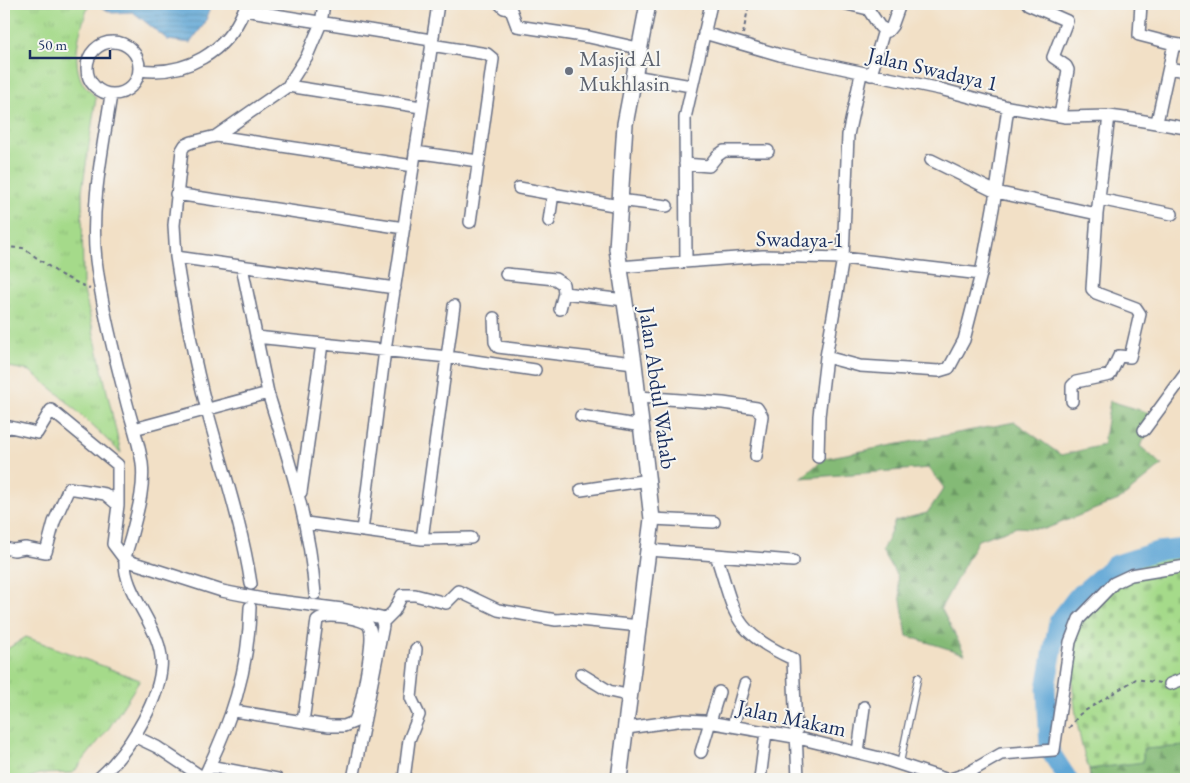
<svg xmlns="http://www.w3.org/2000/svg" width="1190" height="783" viewBox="0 0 1190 783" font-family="'EB Garamond',serif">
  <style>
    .grass { fill: url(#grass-tufts); stroke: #608474 }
    .forest { fill: url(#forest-firs); stroke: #50746a }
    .cemetery { fill: url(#cemetery-stones); stroke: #608474 }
    .water { fill: url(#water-rules); stroke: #3c6a9a }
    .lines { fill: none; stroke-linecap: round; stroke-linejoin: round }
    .river { stroke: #5ea6d5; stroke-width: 19 }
    .service-casing { stroke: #666d82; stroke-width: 8 }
    .minor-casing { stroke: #666d82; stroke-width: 14 }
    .tertiary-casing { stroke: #666d82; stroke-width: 18 }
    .path { stroke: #666d82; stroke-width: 2; stroke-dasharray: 4 4; stroke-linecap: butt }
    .service { stroke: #fff; stroke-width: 5.5 }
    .minor { stroke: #fff; stroke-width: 11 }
    .tertiary { stroke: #fff; stroke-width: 15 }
    .worship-dot { fill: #6b7280; stroke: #f6f6f2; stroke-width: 2 }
    .labels { text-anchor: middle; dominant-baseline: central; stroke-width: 4; stroke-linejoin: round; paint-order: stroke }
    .worship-label { font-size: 22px; fill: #5b616d; stroke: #f6f6f2; text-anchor: start }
    .street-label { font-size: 22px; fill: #1b2f5e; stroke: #f6f6f2 }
  </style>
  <defs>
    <pattern id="grass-tufts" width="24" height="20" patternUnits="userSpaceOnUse" patternTransform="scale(1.25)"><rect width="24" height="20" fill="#a5da8a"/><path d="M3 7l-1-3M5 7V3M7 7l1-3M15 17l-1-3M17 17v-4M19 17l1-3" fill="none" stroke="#8dbb7a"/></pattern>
    <pattern id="forest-firs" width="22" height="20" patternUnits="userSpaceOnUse" patternTransform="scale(1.25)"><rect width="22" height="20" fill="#84ba76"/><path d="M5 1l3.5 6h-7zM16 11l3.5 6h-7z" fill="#6b9864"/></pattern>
    <pattern id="cemetery-stones" width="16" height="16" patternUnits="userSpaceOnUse" patternTransform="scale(1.25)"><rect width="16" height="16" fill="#a5da8a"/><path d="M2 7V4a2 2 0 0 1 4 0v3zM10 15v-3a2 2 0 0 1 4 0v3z" fill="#8dbb7a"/></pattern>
    <pattern id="water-rules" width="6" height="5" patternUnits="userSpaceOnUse" patternTransform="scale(1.25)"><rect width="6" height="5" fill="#5ea6d5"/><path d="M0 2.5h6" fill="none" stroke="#4d88b0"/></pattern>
  </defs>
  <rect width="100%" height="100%" fill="#f6f6f2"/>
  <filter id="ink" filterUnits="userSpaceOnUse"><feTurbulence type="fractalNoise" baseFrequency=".02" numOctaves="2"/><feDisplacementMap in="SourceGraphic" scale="10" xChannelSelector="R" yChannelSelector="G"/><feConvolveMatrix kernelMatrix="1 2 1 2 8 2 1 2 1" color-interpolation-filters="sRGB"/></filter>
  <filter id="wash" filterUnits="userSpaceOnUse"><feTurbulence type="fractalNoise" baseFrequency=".0096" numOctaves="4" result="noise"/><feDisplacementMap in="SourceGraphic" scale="20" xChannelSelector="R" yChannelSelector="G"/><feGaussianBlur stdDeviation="1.12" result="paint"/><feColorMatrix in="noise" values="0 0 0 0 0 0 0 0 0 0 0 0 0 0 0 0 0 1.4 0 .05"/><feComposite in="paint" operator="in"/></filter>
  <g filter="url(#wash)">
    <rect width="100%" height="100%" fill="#f2e0c6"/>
    <!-- grass -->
    <path class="grass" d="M4 4H89C81 27 71 55 81 80 84 86 92 92 96 98L82 191 83 286 121 453 61 396 30 371 4 366Z
      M26 637 140 680 109 728 73 773 39 774 26 779H4V651Z"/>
    <!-- forest -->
    <path class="forest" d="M1110 401 1160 416 1140 446 1162 465 1121 499 1045 529 1017 527 978 540 941 608 965 654 907 636 897 576 882 551 895 521 927 513 944 488 929 468 801 478 825 458 1015 422 1061 455 1103 445Z
      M1186 746V779H1090L1089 769 1143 762V749Z"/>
    <!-- cemetery -->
    <path class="cemetery" d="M1178 555 1186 558V746L1143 749V762L1089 769C1078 739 1075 711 1072 679 1071 666 1069 653 1069 640 1070 584 1132 564 1178 555Z"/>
    <!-- water -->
    <path class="water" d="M96 4H212L205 23 190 43 168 40 133 12 112 13Z"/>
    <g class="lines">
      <!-- river -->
      <path class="river" d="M1068 779 1049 750 1046 688 1058 622 1076 598 1114 565 1157 551 1186 548"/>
    </g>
  </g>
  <g filter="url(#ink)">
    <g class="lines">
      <defs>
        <path id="service" d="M900 764 918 677"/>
        <path id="minor" d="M500 4 504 8 511 10 517 26 589 37 638 48
          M847 4 868 9 880 27 888 31 892 26 900 4
          M1028 4 1067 21 1053 57 1066 66 1068 70 1060 116
          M1141 4 1139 35 1174 44 1157 122
          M704 33 780 55 940 89 1008 107 1066 117 1109 116 1132 119 1186 128
          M87 68a26 26 0 1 1 52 0a26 26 0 1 1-52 0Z
          M1174 44 1186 46
          M431 45 487 54 493 59 470 222
          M1169 68 1186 71
          M140 70C185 76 227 52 244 10L431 40
          M871 75 884 30
          M634 76 691 86
          M288 86 421 107
          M216 136 413 166
          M415 152 478 161
          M931 160 996 192 1097 214
          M685 164 709 166 717 156 724 151H768
          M519 188 619 206
          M176 194 404 228
          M1099 199 1172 214
          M619 200 667 206
          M549 221 553 193
          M176 257 174 225 182 150 185 145 192 142 216 136 288 86 307 56 321 23 324 4
          M686 262 685 118 711 4
          M242 267 268 393
          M619 267 763 256 843 258 981 274
          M506 274 555 279 563 284 564 293 625 300
          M560 309 564 293
          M494 318 495 342 498 347 634 363
          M256 337 448 357 535 370
          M826 357 860 366 939 371 949 368 964 340 981 274 996 192 1008 107
          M639 397 723 403 757 408 762 416 756 456
          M1072 401V386L1076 382 1110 375 1119 356 1130 357 1140 314 1136 308 1096 293 1092 289 1097 214 1109 116
          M581 416 642 426
          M4 429 10 427 37 433 51 410 118 465V505
          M134 429 268 393C289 460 310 524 315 594
          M1144 430 1186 373
          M818 457 819 416 826 357 843 258 848 135 861 74
          M581 490 649 480
          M301 492 322 344
          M652 519 714 522
          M306 523 422 539 454 306
          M362 531 385 350 438 4
          M422 539 471 538
          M4 548 14 550 25 548 46 552 54 522 69 488 105 494 118 505 113 544 125 560 222 591 263 599 342 609 381 618 383 626 353 779
          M649 550 716 555C736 615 731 631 793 659L798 779
          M716 555 793 561
          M251 584C242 525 223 469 207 410 194 360 184 308 176 257L395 288
          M383 622 394 611 402 595H415L446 603 458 591 498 610 556 620 569 619 640 626
          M581 674 609 691 631 696
          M1170 684 1186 678
          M234 711 329 726H344L354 722C361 711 374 640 370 629 369 625 368 625 366 623 355 618 326 612 317 620L303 722
          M733 726 745 684
          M627 728 684 720 703 721 794 737 884 759 945 779
          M134 736 157 747 205 779
          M701 752 719 692
          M858 752 864 707
          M209 766 277 779
          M98 779C126 755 157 706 161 669 166 630 122 595 125 559 126 552 129 544 131 537 137 513 145 488 142 463 139 443 132 423 127 404 115 357 102 309 96 260 90 206 103 148 111 95
          M203 779C231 722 249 671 250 607
          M404 779 409 740 419 715 411 698 416 649
          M760 779 766 732
          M951 779 966 774 1001 754 1054 750 1070 642 1079 619 1114 583 1131 575 1186 566"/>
        <path id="tertiary" d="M619 779 652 519 634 363 617 249 625 124 648 4"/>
      </defs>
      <!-- service casing -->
      <use href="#service" class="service-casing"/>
      <!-- minor casing -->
      <use href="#minor" class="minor-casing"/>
      <!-- tertiary casing -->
      <use href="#tertiary" class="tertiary-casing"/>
      <!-- path -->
      <path class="path" d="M743 34 749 4
        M4 247 23 248 61 275 90 289
        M1069 728 1080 714 1136 679 1160 683"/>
      <!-- service -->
      <use href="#service" class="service"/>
      <!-- minor -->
      <use href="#minor" class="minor"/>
      <!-- tertiary -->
      <use href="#tertiary" class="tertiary"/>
    </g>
  </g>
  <!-- markers -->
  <circle class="worship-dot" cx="569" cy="71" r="5"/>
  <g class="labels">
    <!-- worship labels -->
    <g class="worship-label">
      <text x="579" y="58">Masjid Al<tspan x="579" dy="25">Mukhlasin</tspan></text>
    </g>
    <!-- street labels -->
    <g class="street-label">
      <text transform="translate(933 69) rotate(13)">Jalan Swadaya 1</text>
      <text transform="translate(800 239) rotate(1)">Swadaya-1</text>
      <text transform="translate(658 388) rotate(82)">Jalan Abdul Wahab</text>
      <text transform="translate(792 718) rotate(12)">Jalan Makam</text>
    </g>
  </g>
  <!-- margin -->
  <rect width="1190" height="783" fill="none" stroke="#f6f6f2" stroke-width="20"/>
  <!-- scale -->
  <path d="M30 50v8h80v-8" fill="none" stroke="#1b2f5e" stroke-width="2.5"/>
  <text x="38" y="50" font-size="15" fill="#1b2f5e" stroke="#f6f6f2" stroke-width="4" paint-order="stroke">50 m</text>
</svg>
